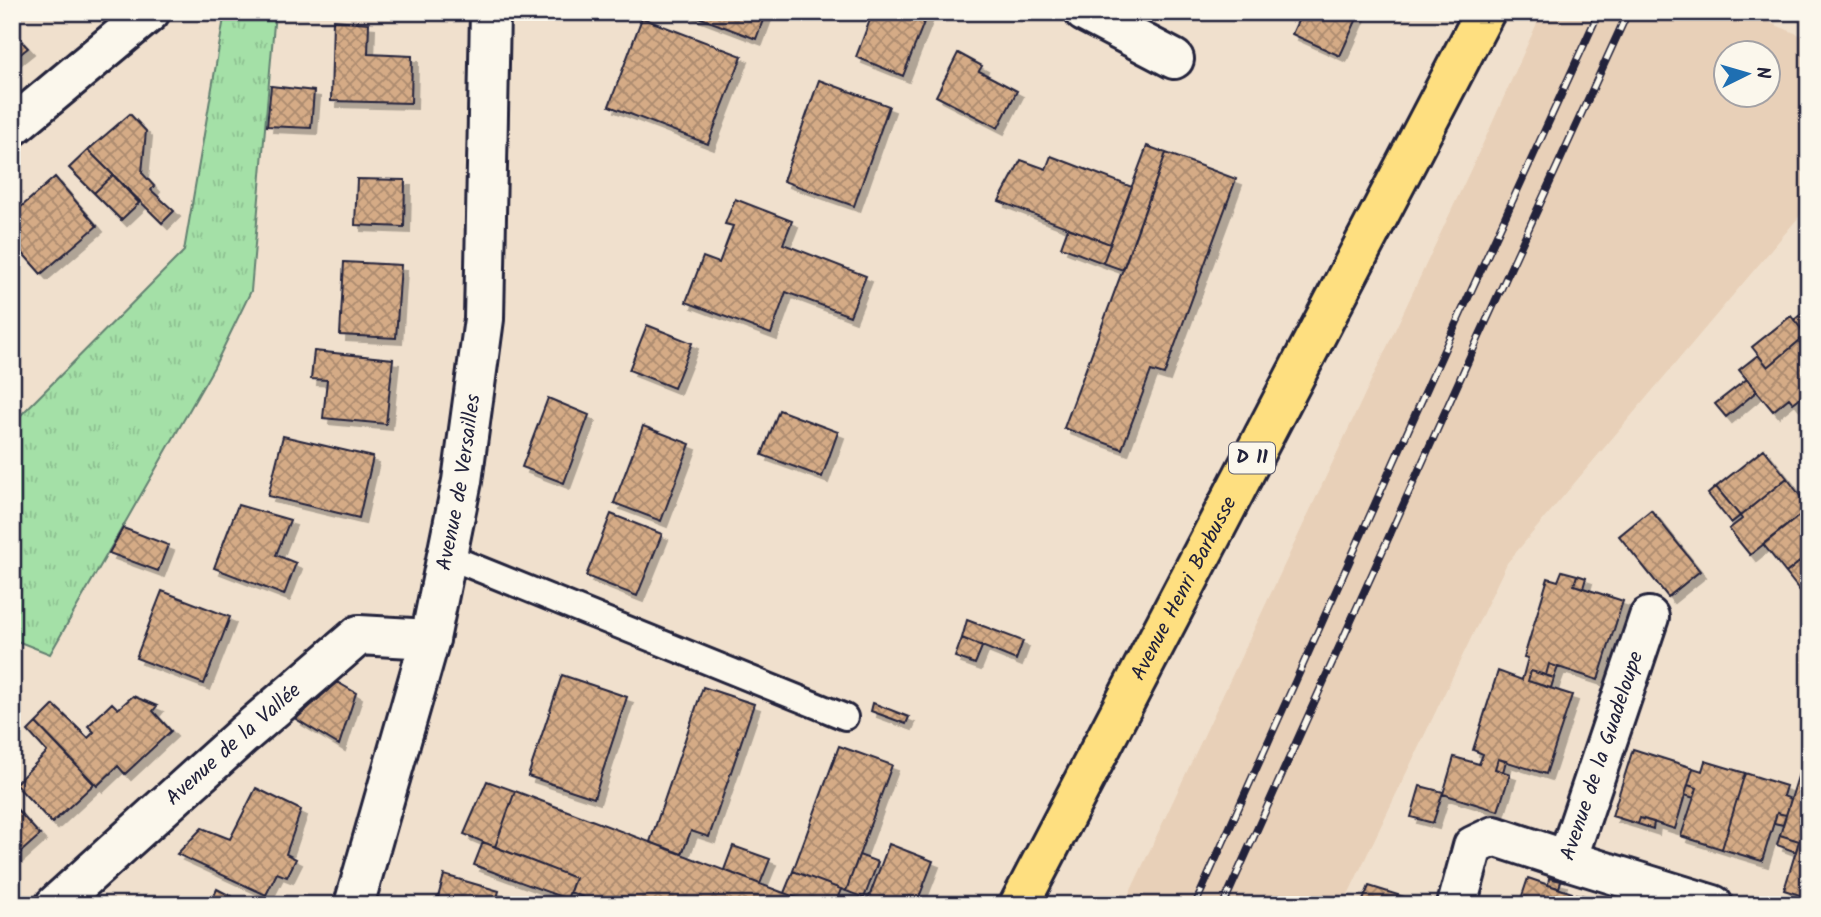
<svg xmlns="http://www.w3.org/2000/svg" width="1821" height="917" viewBox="0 0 1821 917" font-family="Kalam,sans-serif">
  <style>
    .built { fill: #e8d0b8; fill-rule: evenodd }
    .grass { fill: url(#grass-tufts); stroke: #638171; stroke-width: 2 }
    .building { fill: url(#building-cross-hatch); stroke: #22223b; stroke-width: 2; filter: url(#shadow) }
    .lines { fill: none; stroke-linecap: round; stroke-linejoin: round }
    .service-casing { stroke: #22223b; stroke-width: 30 }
    .minor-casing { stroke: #22223b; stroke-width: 44 }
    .tertiary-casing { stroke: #22223b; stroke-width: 44 }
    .primary-casing { stroke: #22223b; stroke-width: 44 }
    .service { stroke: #fbf7ec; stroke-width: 24 }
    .minor { stroke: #fbf7ec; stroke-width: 38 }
    .tertiary { stroke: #fbf7ec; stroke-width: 38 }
    .primary { stroke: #fedf80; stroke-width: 38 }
    .rail-casing { stroke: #22223b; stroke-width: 8 }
    .rail { stroke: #fbf7ec; stroke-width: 5; stroke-dasharray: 16; stroke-linecap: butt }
    .labels { text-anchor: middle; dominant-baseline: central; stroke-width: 5; stroke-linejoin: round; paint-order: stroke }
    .shield { fill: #fbf7ec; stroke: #636270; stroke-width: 2 }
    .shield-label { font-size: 19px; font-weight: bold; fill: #22223b }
    .street-label { font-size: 21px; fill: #22223b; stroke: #fbf7ec }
  </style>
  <defs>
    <pattern id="grass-tufts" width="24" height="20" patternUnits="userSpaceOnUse" patternTransform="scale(1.75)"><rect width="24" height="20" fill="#a4e0a7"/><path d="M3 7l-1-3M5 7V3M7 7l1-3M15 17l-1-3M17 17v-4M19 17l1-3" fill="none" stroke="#8dc091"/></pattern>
    <pattern id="building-cross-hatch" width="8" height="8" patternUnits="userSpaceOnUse" patternTransform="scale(1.75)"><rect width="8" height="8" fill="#d5ab86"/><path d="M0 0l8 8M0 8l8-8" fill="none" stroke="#ac8b6f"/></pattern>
    <filter id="shadow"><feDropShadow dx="6" dy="6" stdDeviation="0" flood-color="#0004"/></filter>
  </defs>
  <rect width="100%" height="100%" fill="#f0e0cd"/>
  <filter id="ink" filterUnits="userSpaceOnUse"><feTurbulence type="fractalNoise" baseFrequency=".0143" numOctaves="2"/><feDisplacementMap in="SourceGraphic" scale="14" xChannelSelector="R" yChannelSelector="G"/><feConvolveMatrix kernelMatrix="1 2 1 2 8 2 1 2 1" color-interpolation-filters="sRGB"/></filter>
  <g filter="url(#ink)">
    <!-- built -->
    <path class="built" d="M1542 12H1745L1809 39V205L1507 563 1343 905H1124L1486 137ZM1727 52H1769V94H1727Z"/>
    <!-- grass -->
    <path class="grass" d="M225 12H275L251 291 214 367 50 654 12 639V424L184 251Z"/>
    <!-- building -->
    <path class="building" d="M685 12H766L756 39Z
      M873 12H928L903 76 856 57Z
      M1302 12H1360L1340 56 1292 34Z
      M642 18 742 56 708 144 609 106Z
      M333 20 369 23 368 54 412 56 411 103 331 101Z
      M12 31 28 48 12 61Z
      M958 53 982 66 979 71 1017 91 998 128 936 96Z
      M819 80 889 106 854 206 783 181Z
      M271 86 314 91 311 128 267 126Z
      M130 114 146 131 142 173 154 186 151 190 174 211 162 223 88 150Z
      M1147 146 1166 153 1123 270 1103 263Z
      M88 150 113 175 94 193 69 168Z
      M1166 153 1236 179 1164 375 1151 371 1122 449 1064 428Z
      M1051 156 1132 187 1110 244 999 201 1021 160 1046 169Z
      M113 175 139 203 121 220 94 193Z
      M55 177 97 226 41 274 12 241V215Z
      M357 179 405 180 404 227 355 225Z
      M735 199 792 221 783 244 866 276 850 316 786 292 771 334 686 302 703 257 719 263 733 226 725 224Z
      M1068 228 1110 244 1103 263 1061 247Z
      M344 262 401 265 396 338 340 335Z
      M1809 308V338L1794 320Z
      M1791 316 1806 335 1768 367 1752 347Z
      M647 325 692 343 674 388 629 370Z
      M1806 335 1809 338V391L1793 403 1789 398 1773 411 1739 370 1758 355 1768 367Z
      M314 351 393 359 386 424 323 418 327 380 311 379Z
      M1747 379 1757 391 1726 417 1715 404Z
      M548 398 589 415 564 483 522 467Z
      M779 410 838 432 822 477 762 455Z
      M643 426 690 444 661 521 614 503Z
      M283 436 373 457 359 518 268 496Z
      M1764 449 1787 478 1740 516 1716 487Z
      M1787 478 1809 508 1750 555 1729 529 1742 519 1740 516Z
      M1716 487 1740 516 1731 523 1708 494Z
      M238 505 290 520 276 555 296 563 284 595 214 568Z
      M1809 508V554L1786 573 1763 544Z
      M1651 510 1700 571 1668 597 1619 536Z
      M611 514 662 534 637 596 586 576Z
      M123 528 168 545 158 571 109 553Z
      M1809 554V601H1808L1786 573Z
      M1562 571 1577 575 1574 585 1623 601 1598 680 1549 664 1546 675 1531 671 1528 681 1572 695 1546 774 1498 759 1495 769 1510 774 1498 811 1443 794 1454 757 1479 764 1483 754 1473 750 1498 671 1522 680 1528 658 1524 657 1548 578 1558 581Z
      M1577 575 1586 578 1583 588 1574 585Z
      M162 591 230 617 204 684 136 658Z
      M967 620 1023 641 1016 660 962 638Z
      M962 638 982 647 975 664 955 657Z
      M1549 664 1558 667 1554 678 1546 675Z
      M1531 671 1554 678 1551 688 1528 681Z
      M562 675 627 697 594 798 528 776Z
      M337 682 356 693 339 745 296 719Z
      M703 687 754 704 709 837 691 831 682 854 650 842Z
      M133 696 157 706 153 711 171 731 125 774 118 766 97 786 36 723 54 705 88 738 94 732 88 726 112 703 118 709Z
      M873 703 909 717 906 724 871 711Z
      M36 723 94 784 52 823 15 784 47 752 28 731Z
      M839 746 892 765 846 891 793 871Z
      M1633 749 1693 768 1675 829 1640 818 1638 824 1612 816Z
      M1498 759 1506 761 1503 772 1495 769Z
      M1705 761 1745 773 1722 849 1681 836 1697 788 1688 785 1693 768 1702 771Z
      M1801 767 1809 769V898L1784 890 1799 841 1780 835Z
      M1745 773 1786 786 1783 796 1791 799 1786 815 1777 813 1762 861 1722 849Z
      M487 781 515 791 495 847 464 834Z
      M1688 785 1697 788 1694 798 1685 795Z
      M1420 786 1443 792 1433 823 1411 817Z
      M256 788 301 810 286 854 296 859 287 877 277 873 266 895 177 854 202 828 230 839Z
      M515 791 784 893 816 905H603L570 892 575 878 495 847Z
      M12 804 40 835 12 860Z
      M1777 813 1786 815 1783 825 1774 823Z
      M1640 818 1654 822 1653 829 1638 824Z
      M1780 835 1799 841 1796 852 1777 845Z
      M483 842 575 878 567 899 474 865Z
      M889 844 933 861 916 905H866Z
      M733 846 770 859 760 884 724 870Z
      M859 855 878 862 864 898 846 891Z
      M793 871 841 889 835 905H816L784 893Z
      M444 875 499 891 495 905H436Z
      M1528 878 1572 893 1570 899 1588 905H1519Z
      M1549 878 1561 881 1559 888 1548 885Z
      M1369 886 1404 897 1402 905H1361Z
      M217 889 248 905H210Z
      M1577 894 1596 899 1594 905H1588L1576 901Z"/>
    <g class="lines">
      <defs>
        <path id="service" d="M447 556 845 717"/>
        <g id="minor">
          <path d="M1084 12 1174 59"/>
          <path d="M12 127 150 12"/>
          <path d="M1567 860 1713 905"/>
          <path id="s1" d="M55 905 243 735 359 635 430 639"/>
          <path id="s2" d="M1457 905 1473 846 1494 836 1567 860 1649 617"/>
        </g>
        <g id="tertiary">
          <path id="s3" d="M354 905 430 639 462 481 484 319 490 12"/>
        </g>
        <g id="primary">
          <path id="s4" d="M1019 905 1485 12"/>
        </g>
      </defs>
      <!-- service casing -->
      <use href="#service" class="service-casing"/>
      <!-- minor casing -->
      <use href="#minor" class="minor-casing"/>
      <!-- tertiary casing -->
      <use href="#tertiary" class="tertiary-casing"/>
      <!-- primary casing -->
      <use href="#primary" class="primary-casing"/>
      <!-- service -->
      <use href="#service" class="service"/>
      <!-- minor -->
      <use href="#minor" class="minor"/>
      <!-- tertiary -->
      <use href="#tertiary" class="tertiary"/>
      <!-- primary -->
      <use href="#primary" class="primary"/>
      <defs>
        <path id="rail" d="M1195 905 1450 337 1599 12
          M1223 905 1473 350 1628 12"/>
      </defs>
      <!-- rail casing -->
      <use href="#rail" class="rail-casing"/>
      <!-- rail -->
      <use href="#rail" class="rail"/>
    </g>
  </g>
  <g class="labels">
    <!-- shield labels -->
    <rect class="shield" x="1229" y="442.5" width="46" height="31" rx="5"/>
    <g class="shield-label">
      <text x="1252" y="458">D 11</text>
    </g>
    <!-- street labels -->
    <g class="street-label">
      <text stroke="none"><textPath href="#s3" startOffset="436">Avenue de Versailles</textPath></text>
      <text stroke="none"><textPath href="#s4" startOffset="357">Avenue Henri Barbusse</textPath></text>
      <text stroke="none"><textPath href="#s1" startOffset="240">Avenue de la Vallée</textPath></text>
      <text stroke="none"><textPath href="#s2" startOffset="271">Avenue de la Guadeloupe</textPath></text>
    </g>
  </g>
  <!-- margin -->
  <rect width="1821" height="917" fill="none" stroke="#fbf7ec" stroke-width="42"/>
  <rect x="21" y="21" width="1779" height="875" fill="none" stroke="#22223b" stroke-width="2.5" filter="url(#ink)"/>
  <!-- north arrow -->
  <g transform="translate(1747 74) rotate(85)"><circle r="33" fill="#fbf7ec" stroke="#a4a2a5" stroke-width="2"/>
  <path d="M0-5L12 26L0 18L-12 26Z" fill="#1f6fb2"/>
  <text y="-10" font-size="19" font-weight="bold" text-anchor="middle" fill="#22223b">N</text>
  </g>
</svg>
